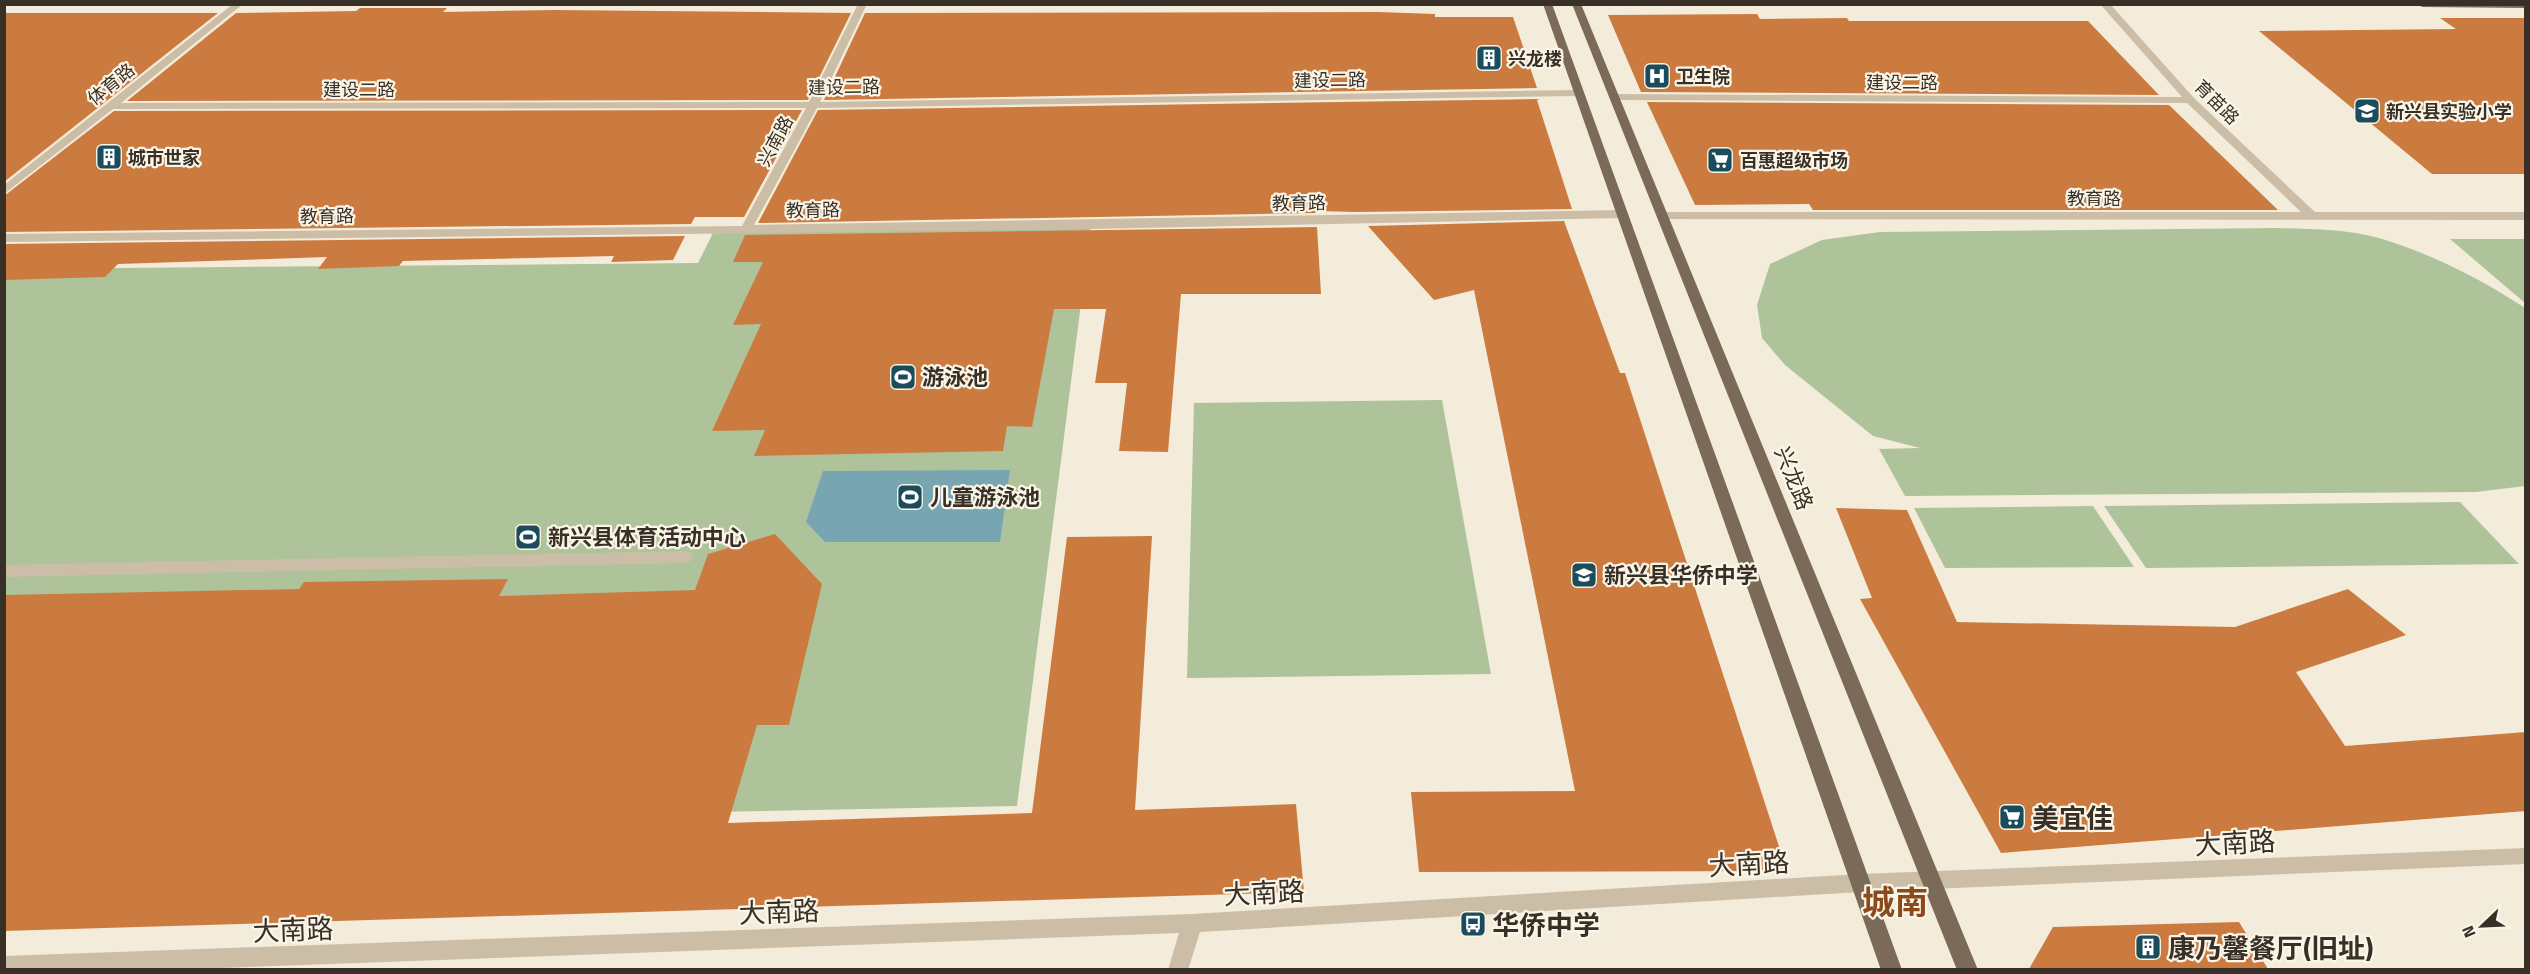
<svg xmlns="http://www.w3.org/2000/svg" width="2530" height="974" viewBox="0 0 2530 974" font-family="'Titillium Web','Noto Sans SC',sans-serif">
  <style>
    .green { fill: #aec39a }
    .water { fill: #78a5b2 }
    .building { fill: #cc7b40 }
    .lines { fill: none; stroke-linecap: round; stroke-linejoin: round }
    .minor { fill: #ccbea6; fill-rule: evenodd }
    .major { fill: #7b6a58; fill-rule: evenodd }
    .labels { text-anchor: middle; dominant-baseline: central; stroke-width: 4.5; stroke-linejoin: round; paint-order: stroke }
    .far-poi-label { font-size: 18px; font-weight: bold; fill: #383027; stroke: #fbf5e8; text-anchor: start }
    .far-street-label { font-size: 18px; fill: #383027; stroke: #fbf5e8 }
    .poi-label { font-size: 22px; font-weight: bold; fill: #383027; stroke: #fbf5e8; text-anchor: start }
    .street-label { font-size: 22px; fill: #383027; stroke: #fbf5e8 }
    .near-poi-label { font-size: 27px; font-weight: bold; fill: #383027; stroke: #fbf5e8; text-anchor: start }
    .near-street-label { font-size: 27px; fill: #383027; stroke: #fbf5e8 }
    .near-district-label { font-size: 33px; font-weight: bold; fill: #8b4a1c; stroke: #fbf5e8 }
  </style>
  <rect width="100%" height="100%" fill="#f3ecdb"/>
  <!-- green -->
  <path class="green" d="M1091 225 1017 806 5 826V269L698 263 715 229Z
    M2278 228C2311 229 2346 229 2379 238 2430 253 2481 279 2525 308V486L2476 492 1905 496 1879 449 1920 448 1873 436 1785 365 1762 338 1757 305 1770 264 1822 240 1880 232Z
    M2450 239H2525V303Z
    M1442 400 1491 674 1187 678 1194 403Z
    M2460 502 2519 564 2146 568 2104 506Z
    M2093 506 2134 567 1945 568 1914 508Z"/>
  <!-- water -->
  <path class="water" d="M1010 470 1000 542H825L806 522 823 471Z"/>
  <!-- building -->
  <path class="building" d="M360 8H447L443 12 554 10 851 13 808 100 127 101 236 13 356 11Z
    M1378 12 1435 14V17H1513L1537 88 824 100 865 13Z
    M4 13H218L4 182Z
    M1757 14 1760 19 1847 18 1849 21H2088L2159 95 1641 92 1608 15Z
    M2440 18H2526V174H2432L2259 31 2456 29Z
    M1540 99 1537 100 1572 209 1356 212 1316 211V213L758 223 818 110Z
    M1647 102 2169 105 2278 210H1813L1809 204 1695 205Z
    M802 110 744 217H695L691 224 4 232V196L114 111Z
    M1564 221 1620 373H1625L1787 871 1419 872 1411 792 1575 791 1474 290 1434 300 1368 226Z
    M1317 227 1321 294H1181L1168 452 1119 451 1127 383H1095L1106 309H1054L1032 427 1007 426 1003 451 754 456 765 430 712 431 761 324 733 325 763 262H733L745 235Z
    M685 236 673 260 611 262 614 256 403 261 399 266 318 269 327 257 118 264 105 277 4 280V244Z
    M1836 508 1907 510 1957 622 2235 627 2348 589 2406 635 2296 672 2345 746 2526 732V811L2001 853 1860 599 1872 598Z
    M775 534 822 584 789 725H757L728 823 1032 813 1067 537 1152 536 1135 810 1296 804 1304 892 4 931V595L299 589 304 582 508 579 499 596 695 590 708 554Z
    M2239 922 2268 969H2029L2053 927Z"/>
  <g class="lines">
    <!-- minor -->
    <path class="minor" d="M233 4H243L121 103 809 102 858 4H867L820 102 1579 90 1584 93 1579 96 817 108 754 225 1622 210 1628 214 1622 218 1091 229 4 242V234L742 226 806 108 113 109 4 194V185Z
      M2100 4H2110L2194 98 2315 212H2526V220L1661 219 1657 218V212H2301L2187 103 1614 100 1609 97 1614 94 2182 97Z
      M685 551 691 553 693 557 691 561 685 563 4 577V565Z
      M2526 848V864L1860 892 1200 932 1188 970H1168L1179 933 168 970H4V956L1192 914 1860 874Z"/>
    <!-- major -->
    <path class="major" d="M1543 4H1552L1902 970H1881Z
      M1572 4H1581L1978 970H1957Z
      M2418 4H2526V8L2422 7Z"/>
  </g>
  <!-- icons -->
  <defs>
    <symbol id="building-square" viewBox="-11 -11 22 22"><rect x="-9" y="-9" width="18" height="18" rx="4" fill="#1b4c5c" stroke="#fbf5e8"/><path d="M-4-6H4V6H1V3H-1V6H-4ZM-2.5-4.3h1.7v1.8h-1.7ZM.8-4.3h1.7v1.8H.8ZM-2.5-1h1.7V.8h-1.7ZM.8-1h1.7V.8H.8Z" fill="#fff"/></symbol>
    <symbol id="hospital-square" viewBox="-11 -11 22 22"><rect x="-9" y="-9" width="18" height="18" rx="4" fill="#1b4c5c" stroke="#fbf5e8"/><path d="M-5-5h3v3.5h4V-5h3V5h-3V1.5h-4V5h-3Z" fill="#fff"/></symbol>
    <symbol id="school-square" viewBox="-11 -11 22 22"><rect x="-9" y="-9" width="18" height="18" rx="4" fill="#1b4c5c" stroke="#fbf5e8"/><path d="M0-5L7-2L0 1L-7-2ZM-4 1L0 2.5L4 1V4Q0 6-4 4Z" fill="#fff"/></symbol>
    <symbol id="supermarket-square" viewBox="-11 -11 22 22"><rect x="-9" y="-9" width="18" height="18" rx="4" fill="#1b4c5c" stroke="#fbf5e8"/><path d="M-6-5.5h2.5l.6 2H6L4.5 2H-2.5L-4.4-4H-6ZM-1.5 3.2a1.3 1.3 0 1 0 .1 0ZM3 3.2a1.3 1.3 0 1 0 .1 0Z" fill="#fff"/></symbol>
    <symbol id="stadium-square" viewBox="-11 -11 22 22"><rect x="-9" y="-9" width="18" height="18" rx="4" fill="#1b4c5c" stroke="#fbf5e8"/><path d="M0-5a6.5 5 0 1 0 0 10a6.5 5 0 1 0 0-10ZM-3.5-1.8h7v3.6h-7Z" fill="#fff"/></symbol>
    <symbol id="bus-square" viewBox="-11 -11 22 22"><rect x="-9" y="-9" width="18" height="18" rx="4" fill="#1b4c5c" stroke="#fbf5e8"/><path d="M-5-6H5V4H4V6H2V4H-2V6H-4V4H-5ZM-3.5-4V0h7V-4ZM-3.5 1.2v1.5H-2V1.2ZM2 1.2v1.5H3.5V1.2Z" fill="#fff"/></symbol>
  </defs>
  <g fill-rule="evenodd">
    <use href="#building-square" x="1474" y="43" width="30" height="30"/>
    <use href="#hospital-square" x="1642" y="61" width="30" height="30"/>
    <use href="#school-square" x="2352" y="96" width="30" height="30"/>
    <use href="#building-square" x="94" y="142" width="30" height="30"/>
    <use href="#supermarket-square" x="1705" y="145" width="30" height="30"/>
    <use href="#stadium-square" x="888" y="362" width="30" height="30"/>
    <use href="#stadium-square" x="895" y="482" width="30" height="30"/>
    <use href="#stadium-square" x="513" y="522" width="30" height="30"/>
    <use href="#school-square" x="1569" y="560" width="30" height="30"/>
    <use href="#supermarket-square" x="1997" y="802" width="30" height="30"/>
    <use href="#bus-square" x="1458" y="909" width="30" height="30"/>
    <use href="#building-square" x="2133" y="932" width="30" height="30"/>
  </g>
  <g class="labels">
    <!-- far-poi labels -->
    <g class="far-poi-label">
      <text x="1508" y="58">兴龙楼</text>
      <text x="1676" y="76">卫生院</text>
      <text x="2386" y="111">新兴县实验小学</text>
      <text x="128" y="157">城市世家</text>
      <text x="1740" y="160">百惠超级市场</text>
    </g>
    <!-- far-street labels -->
    <g class="far-street-label">
      <text transform="translate(1330 80) rotate(-1)">建设二路</text>
      <text x="1902" y="82">建设二路</text>
      <text transform="translate(111 84) rotate(-39)">体育路</text>
      <text transform="translate(844 87) rotate(-1)">建设二路</text>
      <text x="359" y="89">建设二路</text>
      <text transform="translate(2217 102) rotate(45)">育苗路</text>
      <text transform="translate(775 141) rotate(-62)">兴南路</text>
      <text x="2094" y="198">教育路</text>
      <text transform="translate(1299 203) rotate(-1)">教育路</text>
      <text transform="translate(813 210) rotate(-1)">教育路</text>
      <text transform="translate(327 216) rotate(-1)">教育路</text>
    </g>
    <!-- poi labels -->
    <g class="poi-label">
      <text x="922" y="377">游泳池</text>
      <text x="930" y="497">儿童游泳池</text>
      <text x="548" y="537">新兴县体育活动中心</text>
      <text x="1604" y="575">新兴县华侨中学</text>
    </g>
    <!-- street labels -->
    <g class="street-label">
      <text transform="translate(1794 478) rotate(68)">兴龙路</text>
    </g>
    <!-- near-poi labels -->
    <g class="near-poi-label">
      <text x="2032" y="817">美宜佳</text>
      <text x="1492" y="924">华侨中学</text>
      <text x="2168" y="947">康乃馨餐厅(旧址)</text>
    </g>
    <!-- near-street labels -->
    <g class="near-street-label">
      <text transform="translate(2235 842) rotate(-3)">大南路</text>
      <text transform="translate(1749 863) rotate(-3)">大南路</text>
      <text transform="translate(1264 892) rotate(-3)">大南路</text>
      <text transform="translate(779 911) rotate(-2)">大南路</text>
      <text transform="translate(293 929) rotate(-2)">大南路</text>
    </g>
    <!-- near-district labels -->
    <g class="near-district-label">
      <text x="1895" y="902">城南</text>
    </g>
  </g>
  <!-- border -->
  <rect width="2530" height="974" fill="none" stroke="#383027" stroke-width="12"/>
  <!-- north arrow -->
  <g transform="translate(2482 926) rotate(247)" stroke="#fbf5e8" stroke-width="4.5" paint-order="stroke">
  <path d="M0-4.5L10 22L0 15L-10 22Z" fill="#383027"/>
  <text y="-9" font-size="16" font-weight="bold" text-anchor="middle" fill="#383027">N</text>
  </g>
</svg>
